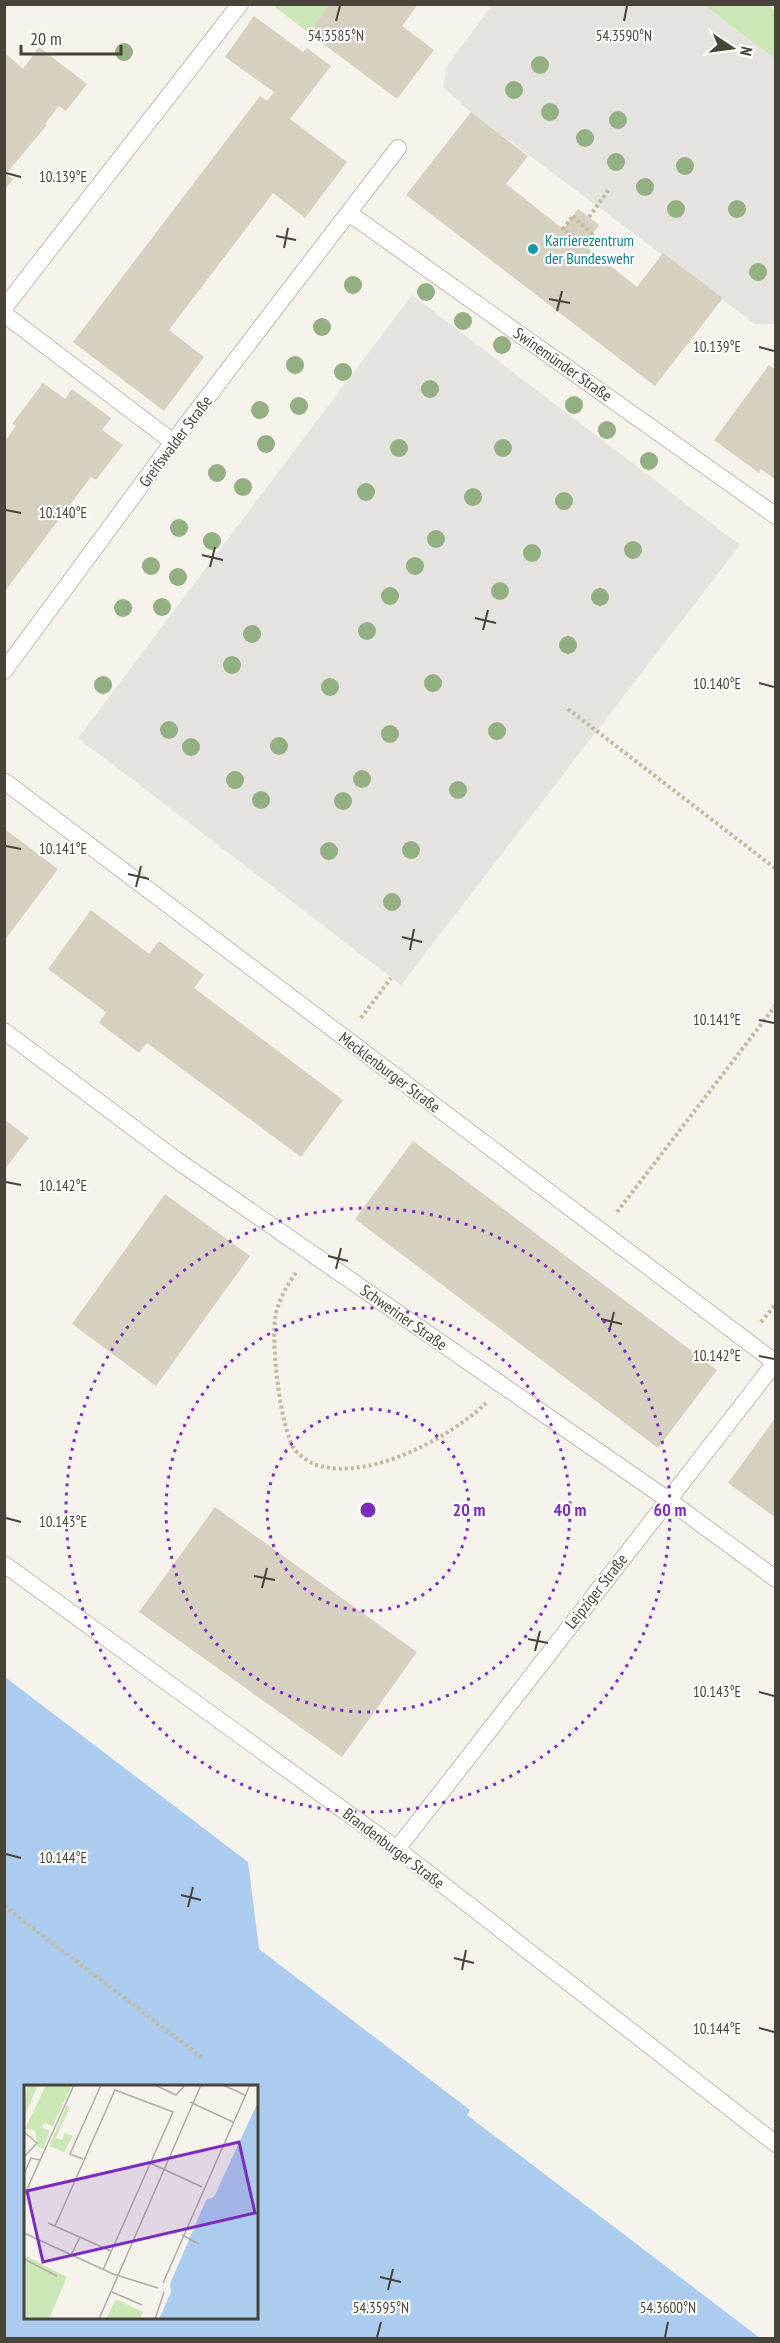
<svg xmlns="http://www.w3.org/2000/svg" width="780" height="2343" viewBox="0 0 780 2343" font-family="'PT Sans Narrow',sans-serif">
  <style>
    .green { fill: #cce7b6 }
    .parking { fill: #e4e3df }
    .water { fill: #abccee; fill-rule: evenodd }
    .building { fill: #d6d0c1 }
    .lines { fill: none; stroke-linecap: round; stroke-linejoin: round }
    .lane-casing { stroke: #c0bcae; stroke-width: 18 }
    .path { stroke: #c2b9a0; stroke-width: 4; stroke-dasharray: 3 3; stroke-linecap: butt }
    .lane { stroke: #fff; stroke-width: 16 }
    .tree { fill: #93b083 }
    .ticks { fill: none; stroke: #494439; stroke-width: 2 }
    .ring { fill: none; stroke: #7b2cbf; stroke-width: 3; stroke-dasharray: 3 6 }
    .culture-dot { fill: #0f9aa8; stroke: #fff; stroke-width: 2 }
    .labels { text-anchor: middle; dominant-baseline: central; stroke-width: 4.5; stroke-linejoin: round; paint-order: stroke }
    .culture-label { font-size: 16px; fill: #0d838f; stroke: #fff; text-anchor: start }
    .street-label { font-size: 16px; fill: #494439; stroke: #fff }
    .inset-road { fill: none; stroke: #b0ada4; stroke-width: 1.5 }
    .view { fill: #7b2cbf; fill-opacity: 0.15; stroke: #7b2cbf; stroke-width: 3 }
    .inset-edge { fill: none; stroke: #494439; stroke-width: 3 }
    .ticks-label { font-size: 15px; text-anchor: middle; fill: #494439; stroke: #fff; stroke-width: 4.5; stroke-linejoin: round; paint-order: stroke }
    .centre { fill: #7b2cbf; stroke: #fff; stroke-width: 3 }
    .ring-label { font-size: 18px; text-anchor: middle; font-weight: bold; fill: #7b2cbf; stroke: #fff; stroke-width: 4.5; stroke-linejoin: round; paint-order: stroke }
  </style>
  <rect width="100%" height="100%" fill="#f5f3eb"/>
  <!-- green -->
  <path class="green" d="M277 5H330L309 33 275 7Z
    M704 5H768L775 10V59Z"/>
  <!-- parking -->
  <path class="parking" d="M492 5H704L775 59V324H755L471 112 443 87 447 66Z
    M412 295 740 545 401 985 78 738Z"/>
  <!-- water -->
  <path class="water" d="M5 1677 248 1862 259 1949 470 2110 467 2115 760 2338H5ZM26 2086H256V2318H26Z"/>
  <!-- building -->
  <path class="building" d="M330 4H418L402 26 434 50 397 99 309 33Z
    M254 16 303 52 307 48 331 66 290 119 347 162 305 218 273 193 169 330 204 357 164 411 73 342 260 96 267 101 274 92 225 57Z
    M39 47 87 84 66 111 59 106 45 124 47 125 6 174 13 179 4 191V52L23 69Z
    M471 112 528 156 506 184 563 229 578 209 599 225 584 245 637 287 663 253 723 298 655 386 406 195Z
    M769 365 776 370V480L761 469 759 473 714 440Z
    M43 383 65 399 72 389 111 418 102 430 123 445 96 480 91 477 5 591V441L16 426 12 424Z
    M6 830 58 869 4 941V831Z
    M91 910 149 954 159 941 204 975 194 988 343 1100 301 1157 147 1043 139 1053 99 1023 106 1012 48 969Z
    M4 1119 29 1138 4 1170Z
    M413 1141 717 1370 658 1448 355 1219Z
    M165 1194 250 1256 156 1386 72 1324Z
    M776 1417V1518L728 1483Z
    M215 1507 417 1652 342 1757 139 1612Z"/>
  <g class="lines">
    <defs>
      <path id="lane" d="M350 214 776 516
        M4 308 240 4
        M4 314 173 442
        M4 671 173 442 398 148
        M4 781 776 1363
        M4 1031 175 1159 667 1499 776 1579
        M4 1564 397 1849 776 2144
        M397 1849 775 1363"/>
    </defs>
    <!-- lane casing -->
    <use href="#lane" class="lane-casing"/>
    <!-- path -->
    <path class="path" d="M573 216 592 234 584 245 563 229Z
      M589 217 610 188
      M568 709 776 869
      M361 1018 391 978
      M617 1212 776 1005
      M296 1273C288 1283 281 1297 277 1309 269 1334 280 1426 294 1449 297 1453 307 1461 312 1463 363 1485 450 1438 486 1403
      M761 1322 776 1304
      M4 1906 203 2058"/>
    <!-- lane -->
    <use href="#lane" class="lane"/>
  </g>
  <!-- trees -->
  <g class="tree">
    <circle cx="124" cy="52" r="9"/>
    <circle cx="540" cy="65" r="9"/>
    <circle cx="514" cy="90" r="9"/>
    <circle cx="550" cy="112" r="9"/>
    <circle cx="618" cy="120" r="9"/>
    <circle cx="585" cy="138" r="9"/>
    <circle cx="616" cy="162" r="9"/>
    <circle cx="685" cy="166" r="9"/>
    <circle cx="645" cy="187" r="9"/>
    <circle cx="676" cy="209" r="9"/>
    <circle cx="737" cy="209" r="9"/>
    <circle cx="758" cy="272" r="9"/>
    <circle cx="353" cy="285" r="9"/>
    <circle cx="426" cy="292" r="9"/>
    <circle cx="463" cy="321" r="9"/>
    <circle cx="322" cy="327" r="9"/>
    <circle cx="502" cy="345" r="9"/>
    <circle cx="295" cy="365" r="9"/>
    <circle cx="343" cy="372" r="9"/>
    <circle cx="430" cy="389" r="9"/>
    <circle cx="574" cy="405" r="9"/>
    <circle cx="299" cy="406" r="9"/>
    <circle cx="260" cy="410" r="9"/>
    <circle cx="607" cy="430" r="9"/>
    <circle cx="266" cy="444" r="9"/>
    <circle cx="399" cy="448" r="9"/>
    <circle cx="503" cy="448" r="9"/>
    <circle cx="649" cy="461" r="9"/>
    <circle cx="217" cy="473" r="9"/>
    <circle cx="243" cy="487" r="9"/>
    <circle cx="366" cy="492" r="9"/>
    <circle cx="473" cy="497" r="9"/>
    <circle cx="564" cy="501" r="9"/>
    <circle cx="179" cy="528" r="9"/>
    <circle cx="436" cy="539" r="9"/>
    <circle cx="212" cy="541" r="9"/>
    <circle cx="633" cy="550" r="9"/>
    <circle cx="532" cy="553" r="9"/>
    <circle cx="151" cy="566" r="9"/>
    <circle cx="415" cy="566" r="9"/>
    <circle cx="178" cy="577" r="9"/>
    <circle cx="500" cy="591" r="9"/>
    <circle cx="390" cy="596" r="9"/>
    <circle cx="600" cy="597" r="9"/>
    <circle cx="162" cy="607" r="9"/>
    <circle cx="123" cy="608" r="9"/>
    <circle cx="367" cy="631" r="9"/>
    <circle cx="252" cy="634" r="9"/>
    <circle cx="568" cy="645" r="9"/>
    <circle cx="232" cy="665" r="9"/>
    <circle cx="433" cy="683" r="9"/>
    <circle cx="103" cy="685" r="9"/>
    <circle cx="330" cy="687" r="9"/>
    <circle cx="169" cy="730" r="9"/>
    <circle cx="497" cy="731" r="9"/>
    <circle cx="390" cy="734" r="9"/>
    <circle cx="279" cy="746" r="9"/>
    <circle cx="191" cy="747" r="9"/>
    <circle cx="362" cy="779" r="9"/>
    <circle cx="235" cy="780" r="9"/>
    <circle cx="458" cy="790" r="9"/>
    <circle cx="261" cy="800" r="9"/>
    <circle cx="343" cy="801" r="9"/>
    <circle cx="411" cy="850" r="9"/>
    <circle cx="329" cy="851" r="9"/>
    <circle cx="392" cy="902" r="9"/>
  </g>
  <!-- ticks -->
  <path class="ticks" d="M336 21 340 6M624 21 627 6M6 173 21 177M276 236 296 240M284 248 288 228M549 299 570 303M557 311 562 291M759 347 774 351M6 510 21 513M202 555 223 560M210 567 215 547M475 618 496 623M483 630 488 610M759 683 774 687M6 846 21 849M128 874 149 879M136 887 141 866M402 937 422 942M410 950 414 929M759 1020 774 1023M6 1182 21 1185M328 1256 348 1261M336 1269 341 1248M601 1319 622 1324M609 1332 614 1312M759 1356 774 1359M6 1518 21 1522M254 1576 275 1580M262 1588 267 1568M528 1639 548 1643M535 1651 540 1631M759 1692 774 1696M6 1854 21 1858M181 1895 201 1900M188 1907 193 1887M454 1958 474 1963M462 1970 466 1950M759 2028 774 2032M380 2277 401 2282M388 2290 393 2269M377 2337 381 2322M665 2337 668 2322"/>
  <!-- distance rings -->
  <g class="ring">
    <circle cx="368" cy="1510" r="101"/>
    <circle cx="368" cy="1510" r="202"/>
    <circle cx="368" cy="1510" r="302"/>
  </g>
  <!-- markers -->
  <circle class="culture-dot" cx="533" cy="249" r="6"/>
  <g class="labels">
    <!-- culture labels -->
    <g class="culture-label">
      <text x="545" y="240">Karrierezentrum<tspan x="545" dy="18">der Bundeswehr</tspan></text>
    </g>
    <!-- street labels -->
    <g class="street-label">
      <text transform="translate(563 364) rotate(35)">Swinemünder Straße</text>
      <text transform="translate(175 441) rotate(-53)">Greifswalder Straße</text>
      <text transform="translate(390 1072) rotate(37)">Mecklenburger Straße</text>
      <text transform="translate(404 1317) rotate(35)">Schweriner Straße</text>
      <text transform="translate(596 1591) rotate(-52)">Leipziger Straße</text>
      <text transform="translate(394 1848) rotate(37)">Brandenburger Straße</text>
    </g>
  </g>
  <!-- overview -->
  <g transform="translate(24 2085)">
    <rect width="234" height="234" fill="#f5f3eb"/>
    <path d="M14 0 2 28 0 27 3 1ZM22 0H48L28 42 21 37 18 42 26 46 19 64 14 62 11 45 1 44ZM43 20 46 22 32 53 38 55 41 48 49 51 40 67 25 61ZM0 170 43 192 25 234H0ZM92 214 119 227 116 234H82Z" fill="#cce7b6"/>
    <path d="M234 17V234H135L147 207 146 199 182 115 190 112Z" fill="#abccee"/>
    <path class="inset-road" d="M131 0 152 10 161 0M199 0 221 10M166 17 209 37M0 47 13 58 0 72M59 74 46 69 77 0M126 78 178 102M0 89 7 73 16 75M0 111 50 0M24 138 87 166M31 141 91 5 149 27 79 185M0 148 89 189 134 203M158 150 175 159M47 170 56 152M0 174 33 191M139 198 226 0M88 207 118 220M75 234 177 0M131 234 140 207"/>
    <path class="view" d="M215 57 231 128 19 177 3 106Z"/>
    <rect width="234" height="234" class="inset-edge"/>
  </g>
  <g class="ticks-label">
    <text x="336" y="41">54.3585°N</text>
    <text x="624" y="41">54.3590°N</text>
    <text x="63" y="182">10.139°E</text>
    <text x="717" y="352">10.139°E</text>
    <text x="63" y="518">10.140°E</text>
    <text x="717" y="689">10.140°E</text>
    <text x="63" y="854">10.141°E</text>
    <text x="717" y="1025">10.141°E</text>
    <text x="63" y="1191">10.142°E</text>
    <text x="717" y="1361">10.142°E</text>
    <text x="63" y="1527">10.143°E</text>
    <text x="717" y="1697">10.143°E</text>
    <text x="63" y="1863">10.144°E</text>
    <text x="717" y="2034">10.144°E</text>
    <text x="381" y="2313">54.3595°N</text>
    <text x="668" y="2313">54.3600°N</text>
  </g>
  <circle cx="368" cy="1510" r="9" class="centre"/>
  <g class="ring-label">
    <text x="469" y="1516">20 m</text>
    <text x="570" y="1516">40 m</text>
    <text x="670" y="1516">60 m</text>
  </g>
  <!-- border -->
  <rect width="780" height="2343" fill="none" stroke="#494439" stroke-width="12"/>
  <!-- north arrow -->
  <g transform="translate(732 48) rotate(103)" stroke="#ffffff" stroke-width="4.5" paint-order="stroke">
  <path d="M0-4.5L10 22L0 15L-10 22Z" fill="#494439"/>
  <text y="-9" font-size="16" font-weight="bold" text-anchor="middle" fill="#494439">N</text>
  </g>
  <!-- scale -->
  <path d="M21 45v9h100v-9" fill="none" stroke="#494439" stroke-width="3"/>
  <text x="30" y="45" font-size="18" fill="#494439" stroke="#ffffff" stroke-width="4.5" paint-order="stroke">20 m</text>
</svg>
